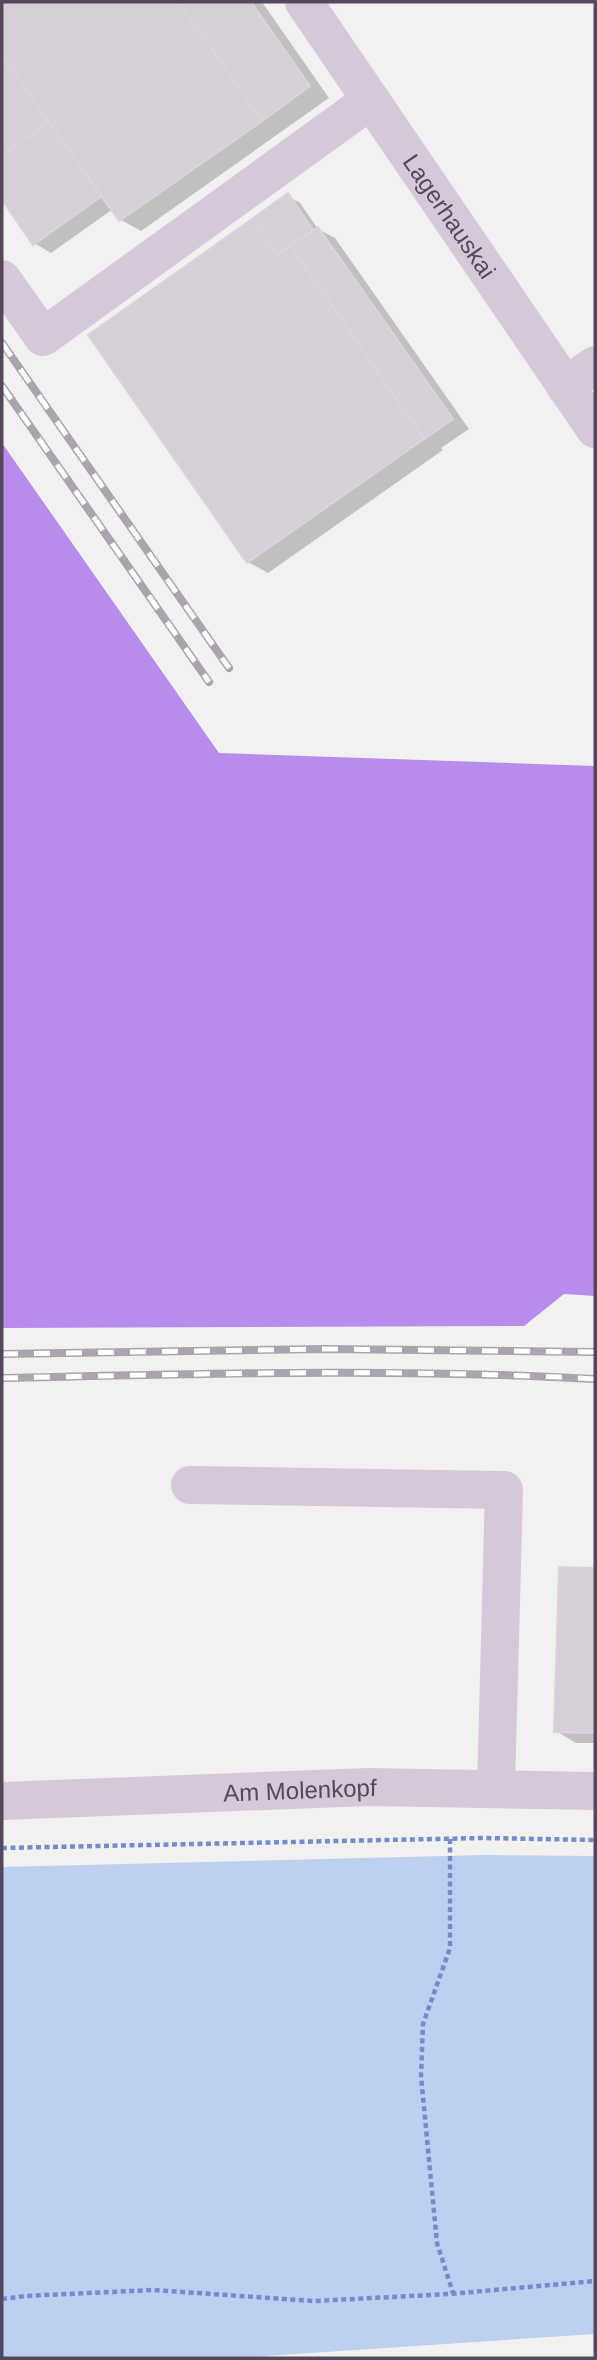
<svg xmlns="http://www.w3.org/2000/svg" width="597" height="2360" viewBox="0 0 597 2360" font-family="Arial,sans-serif">
  <style>
    .green { fill: #bed0ef }
    .water { fill: #b88cec }
    .shadow { fill: #0003 }
    .building { fill: #d6cfd7; stroke: #dbd3db; stroke-width: 2 }
    .lines { fill: none; stroke-linecap: round; stroke-linejoin: round }
    .path { stroke: #768bcd; stroke-width: 4.5; stroke-dasharray: 5 3.5; stroke-linecap: butt }
    .minor { stroke: #d5c9d9; stroke-width: 38 }
    .rail-casing { stroke: #aba3ad; stroke-width: 8 }
    .rail { stroke: #fff; stroke-width: 5; stroke-dasharray: 16; stroke-linecap: butt }
    .labels { text-anchor: middle; dominant-baseline: central; stroke-width: 7; stroke-linejoin: round; paint-order: stroke }
    .street-label { font-size: 24px; fill: #57475d; stroke: #fff }
  </style>
  <rect width="100%" height="100%" fill="#f1f2ef"/>
  <!-- green -->
  <path class="green" d="M484 1855 595 1856V2334L237 2358H2V1867Z"/>
  <!-- water -->
  <path class="water" d="M2 443 219 753 595 766V1296L564 1294 524 1326 2 1328Z"/>
  <!-- shadow -->
  <path class="shadow" d="M2 2H262L329 98 141 231 121 220 113 209 51 253 34 243 2 197Z
    M288 196 300 203 318 229 335 238 469 429 441 448 443 450 268 573 248 562 91 335Z
    M561 1568 595 1570V1743H576L556 1731Z"/>
  <!-- building -->
  <path class="building" d="M2 2H179L262 121 119 221 2 55Z
    M179 2H251L310 86 262 121Z
    M2 55 49 122 2 155Z
    M49 122 102 196 33 245 2 200V155Z
    M288 193 313 230 277 255 252 219Z
    M252 219 277 255 291 246 424 439 247 563 88 335Z
    M318 227 453 419 424 439 291 246Z
    M559 1567 595 1568V1733L554 1732Z"/>
  <g class="lines">
    <!-- path -->
    <path class="path" d="M450 1839V1948L423 2024 421 2076 437 2243 453 2293
      M2 1848 483 1838 595 1840
      M2 2299 25 2296 153 2290 314 2301 450 2294 595 2281"/>
    <!-- minor -->
    <g class="minor">
      <path id="s1" d="M304 2 595 429"/>
      <path d="M2 279 43 337 371 100"/>
      <path d="M565 386 595 365"/>
      <path d="M190 1485 504 1490 496 1788"/>
      <path id="s2" d="M2 1801 369 1787 595 1791"/>
    </g>
    <defs>
      <path id="rail" d="M2 343 229 668
        M2 386 209 682
        M2 1354 327 1349 595 1352
        M2 1378C199 1374 398 1368 595 1379"/>
    </defs>
    <!-- rail casing -->
    <use href="#rail" class="rail-casing"/>
    <!-- rail -->
    <use href="#rail" class="rail"/>
  </g>
  <g class="labels">
    <!-- street labels -->
    <g class="street-label">
      <text stroke="none"><textPath href="#s1" startOffset="259">Lagerhauskai</textPath></text>
      <text stroke="none"><textPath href="#s2" startOffset="298">Am Molenkopf</textPath></text>
    </g>
  </g>
  <!-- border -->
  <rect width="597" height="2360" fill="none" stroke="#57475d" stroke-width="7"/>
</svg>
